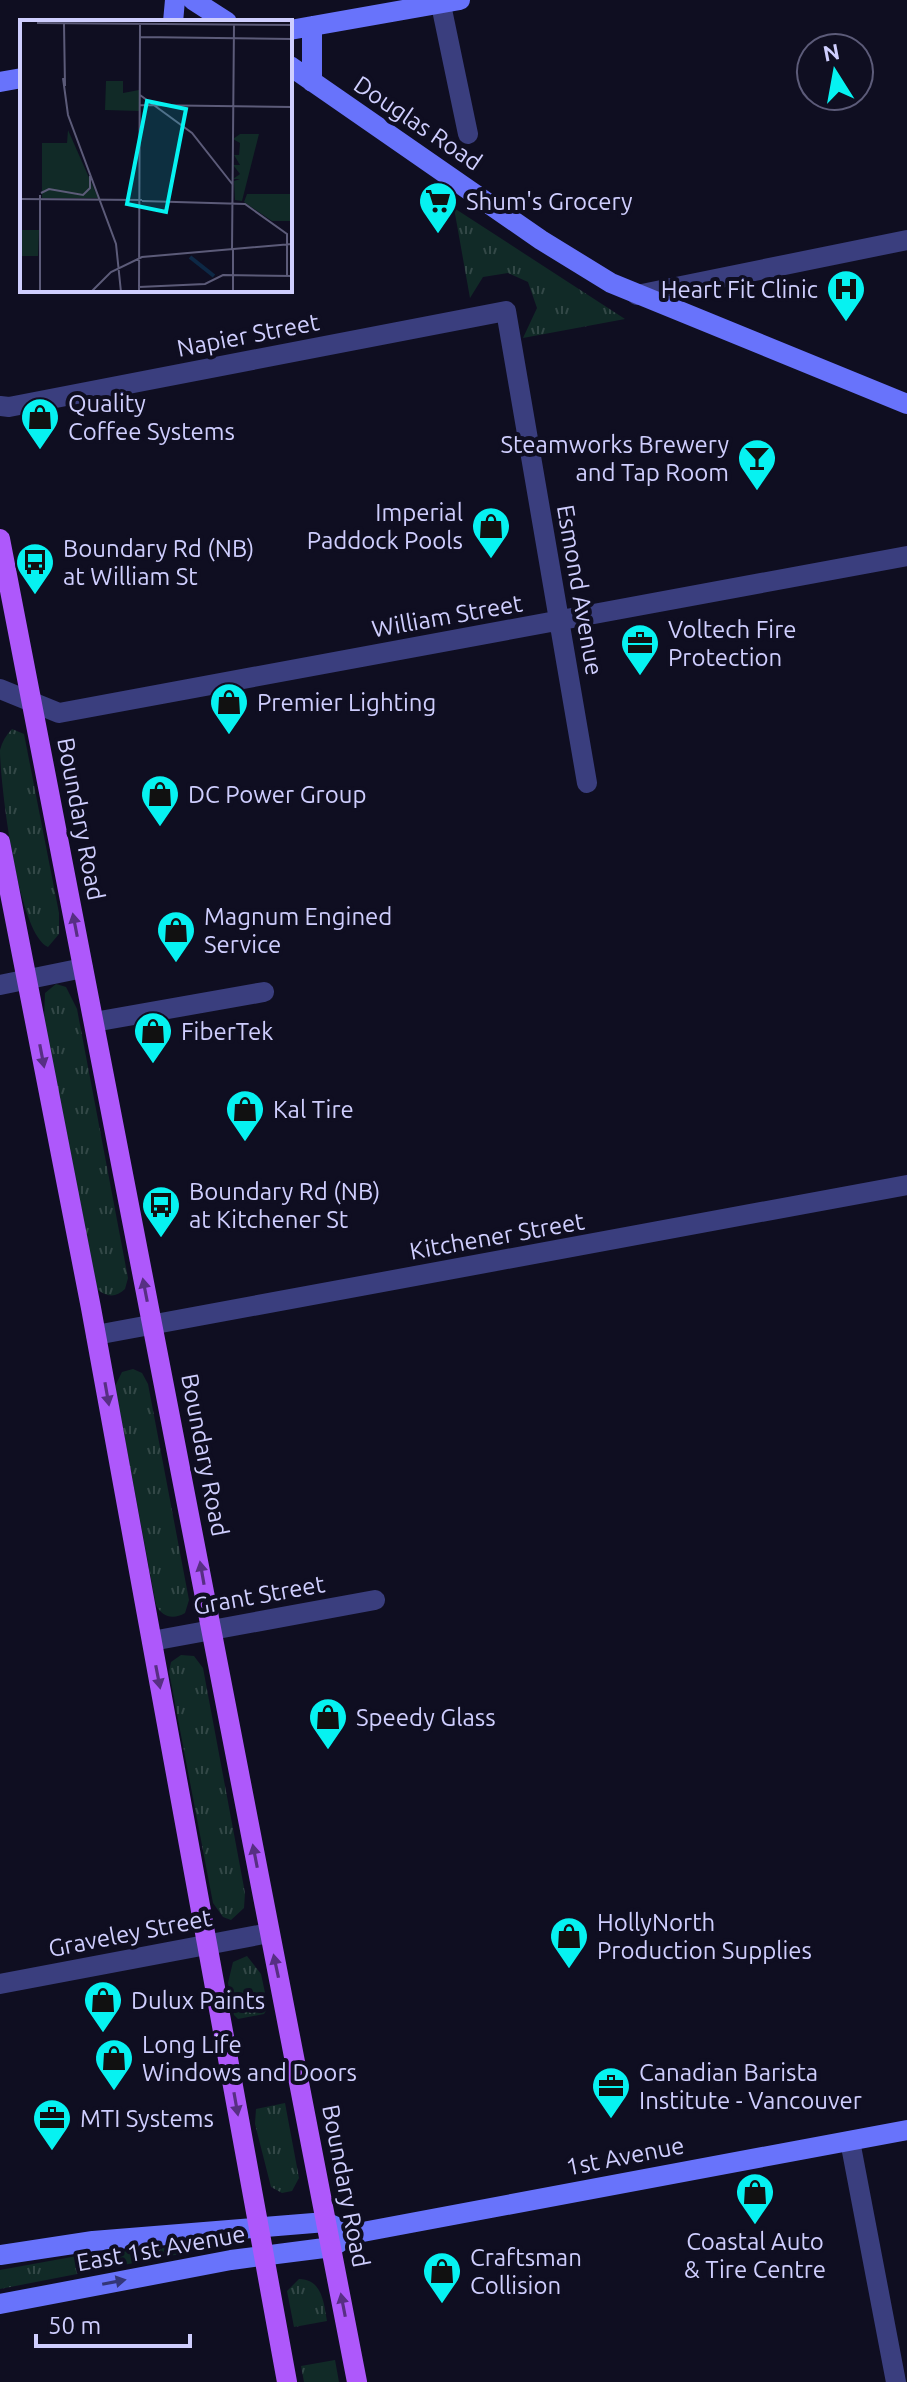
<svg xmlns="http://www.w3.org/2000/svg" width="907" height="2382" viewBox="0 0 907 2382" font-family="Ubuntu,sans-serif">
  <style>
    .grass { fill: url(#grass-tufts) }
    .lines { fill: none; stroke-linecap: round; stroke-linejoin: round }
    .street { stroke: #3a3e7e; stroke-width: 20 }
    .secondary { stroke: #6873fb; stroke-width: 20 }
    .primary { stroke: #ae58fb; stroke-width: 20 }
    .oneway { fill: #572f83 }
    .oneway2 { fill: #333678 }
    .labels { text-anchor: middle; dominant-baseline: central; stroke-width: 8; stroke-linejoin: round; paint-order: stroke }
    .street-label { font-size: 24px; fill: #cfcefe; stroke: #0f0e21 }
    .poi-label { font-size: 24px; fill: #cfcefe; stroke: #0f0e21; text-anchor: start }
    .inset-river { fill: none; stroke: #0d2845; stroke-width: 4 }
    .inset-road { fill: none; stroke: #5c5b79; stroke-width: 2 }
    .view { fill: #06f2f1; fill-opacity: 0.15; stroke: #06f2f1; stroke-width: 4 }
    .inset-edge { fill: none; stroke: #cfcefe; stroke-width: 4 }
  </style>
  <defs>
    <pattern id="grass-tufts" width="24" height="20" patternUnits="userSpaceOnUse" patternTransform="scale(2)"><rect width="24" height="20" fill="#112a27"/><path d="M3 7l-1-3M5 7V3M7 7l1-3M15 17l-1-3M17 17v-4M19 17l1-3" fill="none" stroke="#334847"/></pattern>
  </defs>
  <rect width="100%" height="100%" fill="#0f0e21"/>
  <!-- grass -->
  <path class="grass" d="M454 208 625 319 523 338 537 308 528 282 508 273 483 277 470 298Z
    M12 729 24 734 59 913V934L48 947C18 934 0 783 0 750 2 742 6 735 12 729Z
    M56 984 66 987 77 1009 128 1278 125 1289C116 1298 106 1297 97 1289L44 1018 45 993Z
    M133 1369 142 1373 148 1384 189 1600 185 1613C173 1620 162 1617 156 1605L115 1386 122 1372Z
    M181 1655 194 1656 203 1668 245 1893 244 1908 231 1920 223 1917 213 1903 169 1672 171 1662Z
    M247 1956 261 1974 268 2007 264 2014 238 2019 234 2015 228 1983 233 1962Z
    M285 2103 299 2178 292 2191 282 2193 271 2187 255 2124 256 2109Z
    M227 2242 226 2245 0 2289V2270L77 2256Z
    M299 2279C322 2279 324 2303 327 2321L294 2327 287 2291Z
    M335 2360 339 2382H304L301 2366Z"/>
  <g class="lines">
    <!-- street -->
    <path class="street" d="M440 0 468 134
      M637 295 907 240
      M0 406 9 407 506 311 587 783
      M0 689 59 713 907 556
      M0 985 83 968
      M94 1022 264 992
      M96 1335 907 1185
      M152 1641 375 1600
      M0 1984 269 1933
      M850 2141 896 2382"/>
    <!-- secondary -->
    <path class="secondary" d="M193 0 227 22
      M173 22 175 0
      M290 30 460 0
      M290 66 541 240 611 283 907 404
      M0 82 22 78
      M312 82V26
      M0 2255 93 2241 326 2222 341 2229
      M0 2304 231 2260 332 2247 352 2234 907 2130"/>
    <!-- primary -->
    <path class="primary" d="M0 539 357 2382
      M0 842 91 1308 287 2382"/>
  </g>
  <!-- one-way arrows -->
  <defs><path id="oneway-solid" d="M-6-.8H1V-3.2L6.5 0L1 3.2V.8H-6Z" transform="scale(2)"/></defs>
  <g class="oneway">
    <use href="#oneway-solid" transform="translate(75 925) rotate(-101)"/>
    <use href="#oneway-solid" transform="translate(42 1056) rotate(79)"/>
    <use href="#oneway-solid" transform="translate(145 1290) rotate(-101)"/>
    <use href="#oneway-solid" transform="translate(107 1394) rotate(80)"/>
    <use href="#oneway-solid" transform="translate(202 1573) rotate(-100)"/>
    <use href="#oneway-solid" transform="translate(158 1677) rotate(79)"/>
    <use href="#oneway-solid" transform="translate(255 1856) rotate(-101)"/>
    <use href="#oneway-solid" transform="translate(276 1966) rotate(-102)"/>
    <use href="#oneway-solid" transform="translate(236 2104) rotate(80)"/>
    <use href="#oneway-solid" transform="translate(343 2305) rotate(-101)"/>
  </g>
  <use class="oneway2" href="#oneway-solid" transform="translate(114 2282) rotate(-11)"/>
  <!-- icons -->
  <defs>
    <symbol id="supermarket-pin" viewBox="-11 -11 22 30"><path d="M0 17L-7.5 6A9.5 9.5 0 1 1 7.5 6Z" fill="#06f2f1" stroke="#0f0e21"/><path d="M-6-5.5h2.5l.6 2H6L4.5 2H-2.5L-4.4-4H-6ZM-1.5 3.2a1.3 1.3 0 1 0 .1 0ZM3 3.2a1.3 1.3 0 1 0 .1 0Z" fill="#111"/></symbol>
    <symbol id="hospital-pin" viewBox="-11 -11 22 30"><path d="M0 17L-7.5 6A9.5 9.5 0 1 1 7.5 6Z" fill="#06f2f1" stroke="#0f0e21"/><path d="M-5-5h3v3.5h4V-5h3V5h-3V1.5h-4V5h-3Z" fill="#111"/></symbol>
    <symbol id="shop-pin" viewBox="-11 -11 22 30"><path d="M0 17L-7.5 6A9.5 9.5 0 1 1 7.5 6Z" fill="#06f2f1" stroke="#0f0e21"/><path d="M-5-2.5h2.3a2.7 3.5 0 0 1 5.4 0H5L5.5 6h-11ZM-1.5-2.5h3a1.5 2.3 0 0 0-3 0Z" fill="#111"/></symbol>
    <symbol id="bar-pin" viewBox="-11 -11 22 30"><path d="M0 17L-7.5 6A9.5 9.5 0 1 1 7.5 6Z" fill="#06f2f1" stroke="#0f0e21"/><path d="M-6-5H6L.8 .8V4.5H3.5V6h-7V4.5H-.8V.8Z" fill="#111"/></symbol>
    <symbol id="bus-pin" viewBox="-11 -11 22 30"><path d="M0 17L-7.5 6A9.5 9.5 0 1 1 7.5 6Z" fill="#06f2f1" stroke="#0f0e21"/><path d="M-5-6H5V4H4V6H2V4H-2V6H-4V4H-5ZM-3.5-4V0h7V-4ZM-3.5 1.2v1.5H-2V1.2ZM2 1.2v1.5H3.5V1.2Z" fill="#111"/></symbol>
    <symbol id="office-pin" viewBox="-11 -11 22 30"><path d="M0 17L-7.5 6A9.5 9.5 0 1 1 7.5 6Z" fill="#06f2f1" stroke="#0f0e21"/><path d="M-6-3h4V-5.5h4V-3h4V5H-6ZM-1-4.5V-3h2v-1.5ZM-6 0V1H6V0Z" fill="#111"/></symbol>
  </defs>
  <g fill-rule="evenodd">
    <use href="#supermarket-pin" x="416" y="179" width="44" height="60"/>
    <use href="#hospital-pin" x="824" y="267" width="44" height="60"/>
    <use href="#shop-pin" x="18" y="395" width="44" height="60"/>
    <use href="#bar-pin" x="735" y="436" width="44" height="60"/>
    <use href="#shop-pin" x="469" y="504" width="44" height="60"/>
    <use href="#bus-pin" x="13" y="540" width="44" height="60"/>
    <use href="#office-pin" x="618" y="621" width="44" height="60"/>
    <use href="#shop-pin" x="207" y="680" width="44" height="60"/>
    <use href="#shop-pin" x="138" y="772" width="44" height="60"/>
    <use href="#shop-pin" x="154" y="908" width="44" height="60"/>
    <use href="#shop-pin" x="131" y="1009" width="44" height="60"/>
    <use href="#shop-pin" x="223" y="1087" width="44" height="60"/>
    <use href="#bus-pin" x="139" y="1183" width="44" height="60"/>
    <use href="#shop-pin" x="306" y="1695" width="44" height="60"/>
    <use href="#shop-pin" x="547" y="1914" width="44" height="60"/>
    <use href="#shop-pin" x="81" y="1978" width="44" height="60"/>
    <use href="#shop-pin" x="92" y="2036" width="44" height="60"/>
    <use href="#office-pin" x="589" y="2064" width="44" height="60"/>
    <use href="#office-pin" x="30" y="2096" width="44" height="60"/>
    <use href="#shop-pin" x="733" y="2170" width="44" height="60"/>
    <use href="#shop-pin" x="420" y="2249" width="44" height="60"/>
  </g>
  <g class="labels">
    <!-- street labels -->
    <g class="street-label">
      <text transform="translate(418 123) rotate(34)">Douglas Road</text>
      <text transform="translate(248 335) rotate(-11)">Napier Street</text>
      <text transform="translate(580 590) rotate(80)">Esmond Avenue</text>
      <text transform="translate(447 616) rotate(-10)">William Street</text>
      <text transform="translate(81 819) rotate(79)">Boundary Road</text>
      <text transform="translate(497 1236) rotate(-10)">Kitchener Street</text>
      <text transform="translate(205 1455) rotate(79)">Boundary Road</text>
      <text transform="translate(259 1595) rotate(-10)">Grant Street</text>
      <text transform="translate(130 1933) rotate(-11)">Graveley Street</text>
      <text transform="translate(625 2156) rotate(-11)">1st Avenue</text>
      <text transform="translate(346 2186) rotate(79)">Boundary Road</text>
      <text transform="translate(161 2248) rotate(-10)">East 1st Avenue</text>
    </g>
    <!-- poi labels -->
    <g class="poi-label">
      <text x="466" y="201">Shum's Grocery</text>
      <text x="818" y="289" text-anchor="end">Heart Fit Clinic</text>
      <text x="68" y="403">Quality<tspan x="68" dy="28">Coffee Systems</tspan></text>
      <text x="729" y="444" text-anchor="end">Steamworks Brewery<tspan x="729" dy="28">and Tap Room</tspan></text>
      <text x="463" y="512" text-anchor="end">Imperial<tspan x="463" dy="28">Paddock Pools</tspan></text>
      <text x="63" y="548">Boundary Rd (NB)<tspan x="63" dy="28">at William St</tspan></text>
      <text x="668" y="629">Voltech Fire<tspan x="668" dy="28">Protection</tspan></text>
      <text x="257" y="702">Premier Lighting</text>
      <text x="188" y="794">DC Power Group</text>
      <text x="204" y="916">Magnum Engined<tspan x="204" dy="28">Service</tspan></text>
      <text x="181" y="1031">FiberTek</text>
      <text x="273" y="1109">Kal Tire</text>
      <text x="189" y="1191">Boundary Rd (NB)<tspan x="189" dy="28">at Kitchener St</tspan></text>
      <text x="356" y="1717">Speedy Glass</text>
      <text x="597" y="1922">HollyNorth<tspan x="597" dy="28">Production Supplies</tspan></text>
      <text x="131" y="2000">Dulux Paints</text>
      <text x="142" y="2044">Long Life<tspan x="142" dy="28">Windows and Doors</tspan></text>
      <text x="639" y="2072">Canadian Barista<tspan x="639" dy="28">Institute - Vancouver</tspan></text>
      <text x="80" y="2118">MTI Systems</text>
      <text x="755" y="2241" text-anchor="middle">Coastal Auto<tspan x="755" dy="28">&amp; Tire Centre</tspan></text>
      <text x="470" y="2257">Craftsman<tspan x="470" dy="28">Collision</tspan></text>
    </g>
  </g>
  <!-- overview -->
  <g transform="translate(20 20)">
    <rect width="272" height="272" fill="#0f0e21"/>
    <path d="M227 174H272V201H252L224 182Z" fill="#112a27"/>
    <path d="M86 61H103V73L119 70V91L85 90ZM48 110 78 178H22V123H47ZM220 114H239L222 181 215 180 214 161 220 159H213L220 154 213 145H220L214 135H219L220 123 213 119ZM0 210H19L18 236H0Z" fill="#112a27"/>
    <path class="inset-river" d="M170 237 194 256"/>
    <path class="inset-road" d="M17 3 272 5M44 4 45 66M120 17 272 19M43 58 48 95 96 224 101 272M120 75 172 113 213 165M120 85 272 87M21 173 29 169 63 175 70 168V156M0 179 122 180M122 181 225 184 267 214V256M212 230 214 4M119 267 185 264 203 255 272 256M20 272V175M71 272 91 252 122 237 272 224M119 272 120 4M213 272V230"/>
    <path class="view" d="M127 81 166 89 146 192 107 184Z"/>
    <rect width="272" height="272" class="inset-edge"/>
  </g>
  <!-- north arrow -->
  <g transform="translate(835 72) rotate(349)"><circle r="38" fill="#0f0e21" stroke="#5c5b79" stroke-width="2"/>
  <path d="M0-6L14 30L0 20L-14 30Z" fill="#06f2f1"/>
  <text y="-12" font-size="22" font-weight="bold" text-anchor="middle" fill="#cfcefe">N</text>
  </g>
  <!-- scale -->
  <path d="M36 2334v12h154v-12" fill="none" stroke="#cfcefe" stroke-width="4"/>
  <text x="48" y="2334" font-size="24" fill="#cfcefe" stroke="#0f0e21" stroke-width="6" paint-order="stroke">50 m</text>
</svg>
